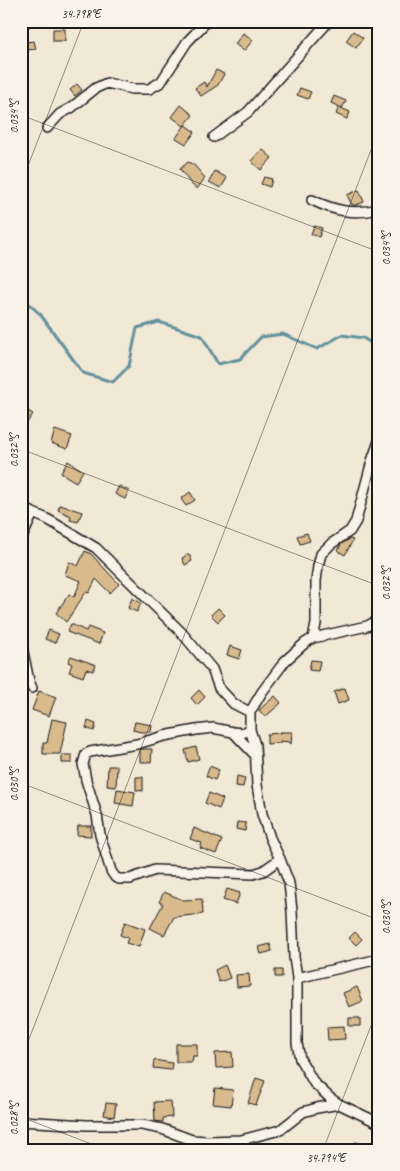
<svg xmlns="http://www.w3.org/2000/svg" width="400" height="1171" viewBox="0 0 400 1171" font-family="Caveat,sans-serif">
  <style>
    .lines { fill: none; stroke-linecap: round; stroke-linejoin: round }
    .stream { stroke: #63919c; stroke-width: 3 }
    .building { fill: #d8ba8c; stroke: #1c1c1c }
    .minor-casing { stroke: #1c1c1c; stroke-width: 12 }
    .minor { stroke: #f7f3e8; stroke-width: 9 }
    .ticks { fill: none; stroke: #1c1c1c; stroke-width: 1; stroke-opacity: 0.45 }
    .neatline { fill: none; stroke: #1c1c1c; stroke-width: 2 }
    .ticks-label { font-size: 12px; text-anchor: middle; fill: #1c1c1c }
  </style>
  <rect width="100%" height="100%" fill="#f1e8d6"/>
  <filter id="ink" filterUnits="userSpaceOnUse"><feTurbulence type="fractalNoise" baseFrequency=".02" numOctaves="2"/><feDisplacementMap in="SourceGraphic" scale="10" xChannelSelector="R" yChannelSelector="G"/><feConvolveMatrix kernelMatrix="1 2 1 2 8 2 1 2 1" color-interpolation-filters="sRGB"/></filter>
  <g filter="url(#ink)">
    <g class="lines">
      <!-- stream -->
      <path class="stream" d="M21 297 40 314 83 373 113 382 129 366 137 328 159 322 202 336 218 364 240 359 261 337 283 334 317 349 342 335 363 338 379 348"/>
    </g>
    <!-- building -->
    <path class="building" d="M53 29H65V41H53Z
      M353 31 363 38 356 48 346 41Z
      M243 33 253 40 244 51 235 44Z
      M34 41 36 49 27 50 26 42Z
      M216 70 224 74 218 85 201 96 195 88 204 82 207 87Z
      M77 84 82 90 75 96 70 90Z
      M300 88 311 92 308 99 297 95Z
      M334 96 346 101 342 108 331 103Z
      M181 105 193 115 184 126 172 117Z
      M339 107 350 112 347 119 336 114Z
      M185 125 195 132 186 144 176 138Z
      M262 149 272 158 261 170 251 161Z
      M188 162 194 165 205 178 197 189 191 184 180 169Z
      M215 171 227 178 221 188 209 182Z
      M264 177 272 179 270 187 261 184Z
      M359 190 364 202 356 205H352L347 195Z
      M314 226 322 228 319 237 311 234Z
      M21 407 33 414 26 424 21 421Z
      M55 430 72 436 67 449 51 443Z
      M68 461 83 471 76 482 61 473Z
      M119 486 129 491 125 499 115 494Z
      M190 492 195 500 186 506 181 499Z
      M60 505 82 512 78 522 70 520 71 516 58 510Z
      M307 533 310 541 300 544 297 536Z
      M350 539 353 540 345 555 338 551 341 544Z
      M85 551 91 554 119 584 110 593 96 579 89 593 86 592 66 622 56 613 69 594 74 597 81 581 65 575 69 562 78 566Z
      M189 554 192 561 185 565 182 558Z
      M132 598 141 603 137 612 128 608Z
      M218 608 225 615 218 622 211 615Z
      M71 624 86 631 88 627 103 633 99 644 67 632Z
      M49 630 59 634 55 643 45 639Z
      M230 646 242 650 239 659 227 655Z
      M71 656 96 665 93 671 86 669 83 677 69 672 72 664 68 662Z
      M311 660 320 661 318 671 309 670Z
      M345 688 349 700 338 704 334 692Z
      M199 690 205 697 197 705 191 698Z
      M39 691 56 697 49 716 32 710Z
      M275 696 281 703 265 717 259 710Z
      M52 719 67 722 60 754H43V743H47Z
      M88 721 96 724 94 731 86 728Z
      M135 722 152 725 151 732H141L133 730Z
      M279 732H292L291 744 289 742 280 741V743L267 744V734L280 733Z
      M196 747 199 759 188 762 185 750Z
      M142 749H152L151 762H140V750Z
      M62 755H72V763H62Z
      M108 766H117L116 787 107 786Z
      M210 766 219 770 215 780 206 776Z
      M237 776 245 778 243 787 236 786Z
      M136 777H143V791L136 790Z
      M117 789 135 792 133 806 115 803Z
      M209 793 223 799 219 809 205 803Z
      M21 819H29V833H21Z
      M237 822 246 823 245 831 236 829Z
      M78 826H91V836L77 835Z
      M194 828 222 840 216 854 200 848 202 843 190 839Z
      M227 889 240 893 236 904 223 900Z
      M164 892 183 900 202 899 203 914 174 917 164 935 150 928 163 904 159 902Z
      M125 922 145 929 139 947 126 943 128 938 120 935Z
      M355 932 362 939 356 945 349 938Z
      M270 944 272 951 261 954 259 947Z
      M225 965 230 978 219 982 215 970Z
      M275 970H282V977H275Z
      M249 974 250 986 237 987 236 975Z
      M357 987 363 1001 349 1007 343 993Z
      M349 1018H360V1026H349Z
      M344 1026 345 1039 328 1040 327 1027Z
      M176 1044H197V1056H193L192 1062H176Z
      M232 1052 233 1067 216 1068 215 1053Z
      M154 1060 172 1063 171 1070 153 1068Z
      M256 1078 265 1081 256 1105 248 1103Z
      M215 1088 233 1090 231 1106 213 1104Z
      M171 1101 172 1117 163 1118V1122L155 1121 154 1102Z
      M106 1103 116 1104 114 1117 104 1115Z
      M355 1142 376 1147V1150H354Z"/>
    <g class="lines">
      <defs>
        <path id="minor" d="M21 27 27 21
          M47 128 60 114 71 108 96 88 107 83 132 89H149L161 82 187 42 207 21
          M214 137 248 112 329 21
          M312 200C335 211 353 215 379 209
          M21 506 33 513 47 519 96 548 182 633 212 669 219 688 234 704 250 712
          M21 540 33 513
          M379 620 367 626 313 638 305 643 285 661 262 692 250 712V730L255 745 257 785 262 814 270 838 280 859 289 883 292 911 294 957 297 978V1043L300 1059 314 1083 330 1098 339 1104 379 1123
          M313 638 316 624V581L318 566 321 554 331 544 350 531 356 521 372 461 379 441
          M21 642 29 681 32 688
          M250 730 242 733 233 732 213 728 196 730 164 736 137 744 90 752 86 754 83 764 86 780 97 815 100 835 111 871 115 877 119 879H130L155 870 253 874 263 871 280 859
          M233 732 255 755
          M297 978 379 959
          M21 1121 86 1125H142L162 1129 192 1140 207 1141 241 1140 280 1130 303 1112 317 1108 339 1104"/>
      </defs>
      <!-- minor casing -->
      <use href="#minor" class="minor-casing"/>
      <!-- minor -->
      <use href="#minor" class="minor"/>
    </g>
  </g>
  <!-- ticks -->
  <path class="ticks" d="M21 115 379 252M21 184 84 21M21 449 379 586M21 783 379 920M21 1060 379 129M21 1117 107 1150M323 1150 379 1005"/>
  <!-- margin -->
  <rect width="400" height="1171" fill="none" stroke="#f7f3e8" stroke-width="55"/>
  <rect x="28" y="28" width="344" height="1116" class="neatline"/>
  <g class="ticks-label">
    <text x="81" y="18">34.798°E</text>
    <text transform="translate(14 117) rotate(-90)" y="4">0.034°S</text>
    <text transform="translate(386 249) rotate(-90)" y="4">0.034°S</text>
    <text transform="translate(14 451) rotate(-90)" y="4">0.032°S</text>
    <text transform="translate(386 584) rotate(-90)" y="4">0.032°S</text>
    <text transform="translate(14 785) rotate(-90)" y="4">0.030°S</text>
    <text transform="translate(386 918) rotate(-90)" y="4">0.030°S</text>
    <text transform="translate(14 1119) rotate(-90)" y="4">0.028°S</text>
    <text x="326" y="1162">34.794°E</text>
  </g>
</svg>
